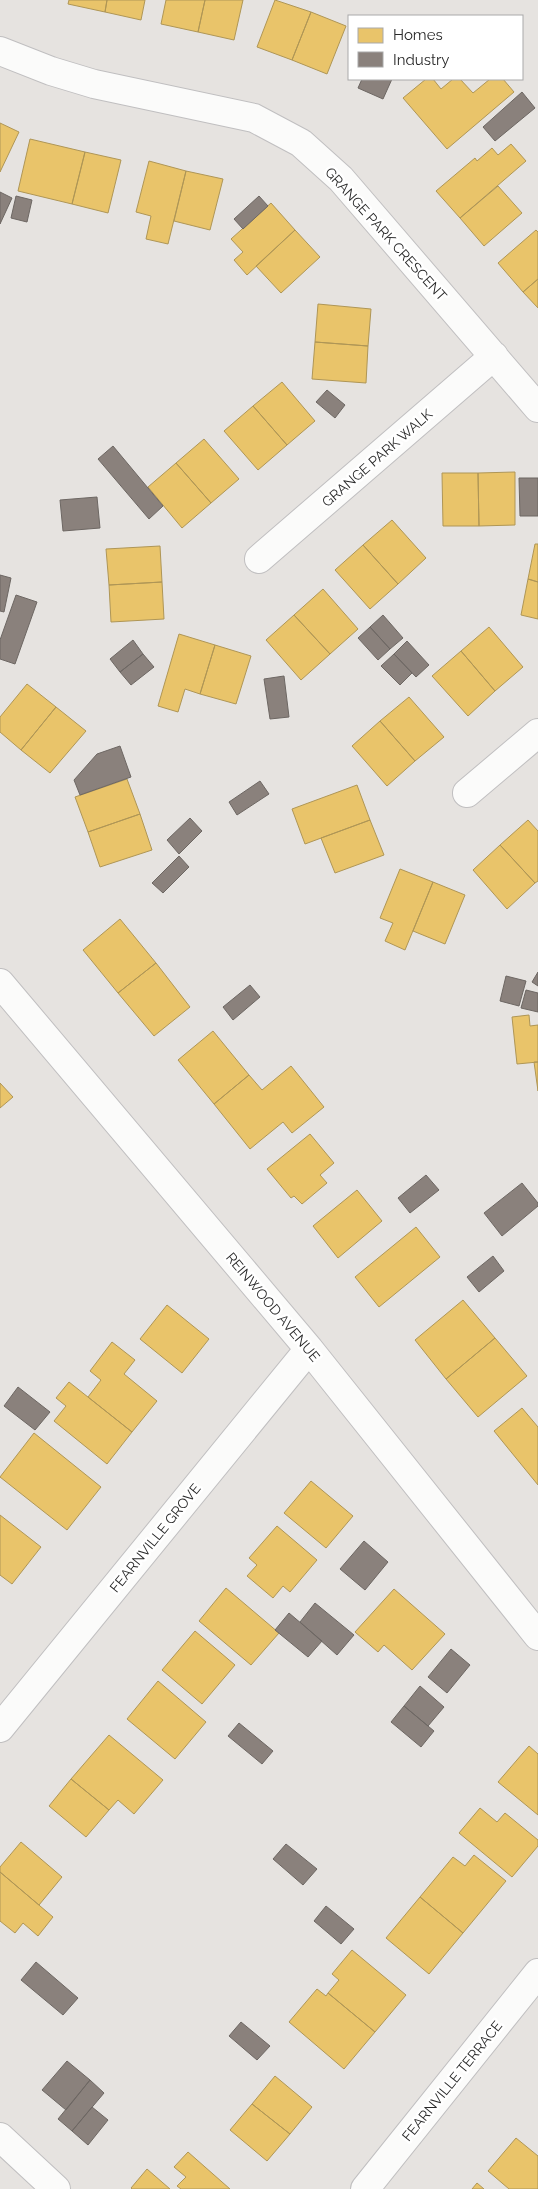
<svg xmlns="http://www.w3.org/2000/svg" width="538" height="2189" viewBox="0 0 538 2189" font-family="Raleway,sans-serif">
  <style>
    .homes { fill: #e9c46a; stroke: #af9656 }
    .industry { fill: #8a817c; stroke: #6d6763 }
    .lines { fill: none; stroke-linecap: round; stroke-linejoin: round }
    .minor-casing { stroke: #c0bfc0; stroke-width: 30 }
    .minor { stroke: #fbfbfa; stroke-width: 28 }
    .labels { text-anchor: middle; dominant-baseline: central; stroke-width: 5; stroke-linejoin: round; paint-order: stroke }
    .street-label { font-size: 14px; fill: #292929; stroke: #fff }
  </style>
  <rect width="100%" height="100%" fill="#e6e3e0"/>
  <!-- homes -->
  <path class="homes" d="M69 0H107L105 12 68 4Z
    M107 0H145L141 20 105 12Z
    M166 0H205L198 32 161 24Z
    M205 0H243L234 40 198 32Z
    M275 0 311 12 292 60 257 47Z
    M311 12 346 26 327 74 292 60Z
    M426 79H433L441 89 453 79H460L473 93 490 79H503L514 92 447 149 403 98Z
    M0 123 19 132 0 172Z
    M30 139 85 152 72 204 18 191Z
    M511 144 526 161 460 218 436 191 475 158 477 161 492 148 498 155Z
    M85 152 121 160 108 213 72 204Z
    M149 161 186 171 168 244 146 239 151 216 136 212Z
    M186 171 223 179 210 230 174 221Z
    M498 186 522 213 484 246 460 218Z
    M271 203 295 230 247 275 234 260 243 252 231 239Z
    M295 230 320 257 281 293 256 266Z
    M536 230 538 232V279L523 292 498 263Z
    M538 279V308L523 292Z
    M318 304 371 309 368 346 315 342Z
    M315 342 368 346 366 383 312 379Z
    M282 382 315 421 287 445 253 406Z
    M253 406 287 445 258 470 224 431Z
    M204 439 239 479 211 503 176 463Z
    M176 463 211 503 182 528 148 487Z
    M515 472V525L479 526 478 473Z
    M442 473H478L479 526H443Z
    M392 520 426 558 398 584 363 545Z
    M535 544H538V582L528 579Z
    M363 545 398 584 370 609 335 570Z
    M160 546 162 582 109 585 106 549Z
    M528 579 538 582V619L521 615Z
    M162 582 164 619 111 622 109 585Z
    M323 589 358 629 330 654 294 615Z
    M294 615 330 654 301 680 266 640Z
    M489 627 523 667 495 691 461 651Z
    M179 634 215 645 200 694 185 689 178 712 158 706Z
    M215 645 251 656 236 704 200 694Z
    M461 651 495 691 468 716 432 676Z
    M27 684 56 707 21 750 0 732V717Z
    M409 697 444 737 415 761 380 721Z
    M56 707 86 731 50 773 21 750Z
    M380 721 415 761 387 786 352 746Z
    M127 779 140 814 88 832 75 797Z
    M357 785 370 820 305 844 292 809Z
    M140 814 152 850 100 867 88 832Z
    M370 820 384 855 335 873 321 838Z
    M528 820 538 831V881L535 883 500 845Z
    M500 845 535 883 507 909 473 870Z
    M400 869 433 882 405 950 385 941 393 923 380 918Z
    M433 882 465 895 445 944 413 931Z
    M120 919 156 963 118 993 83 950Z
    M156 963 190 1007 154 1036 118 993Z
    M529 1015 530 1026 538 1025V1062L517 1064 512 1017Z
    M213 1031 249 1075 214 1104 178 1060Z
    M534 1062H538V1091Z
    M291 1066 324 1107 292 1133 283 1122 250 1149 214 1104 249 1075 262 1090Z
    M0 1083 13 1097 0 1108Z
    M310 1134 334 1163 320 1175 327 1183 302 1204 294 1196 291 1198 267 1169Z
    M357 1190 382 1221 338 1258 313 1226Z
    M416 1227 440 1257 379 1307 355 1277Z
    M463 1300 495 1338 446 1379 415 1340Z
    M167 1305 209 1339 182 1373 140 1339Z
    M495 1338 527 1376 478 1417 446 1379Z
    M112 1342 135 1360 124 1374 157 1401 132 1432 88 1397 101 1380 90 1371Z
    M69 1382 132 1432 107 1464 54 1421 66 1406 56 1398Z
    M522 1408 538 1427V1485L494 1431Z
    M34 1433 101 1487 67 1530 0 1477Z
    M311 1481 353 1516 326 1548 284 1513Z
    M0 1515 41 1547 12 1584 0 1575Z
    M277 1526 317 1560 290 1592 283 1586 273 1598 247 1576 257 1565 249 1558Z
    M226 1588 279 1633 251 1665 199 1621Z
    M394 1589 445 1634 412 1670 384 1645 378 1652 355 1632Z
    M195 1631 235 1665 202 1704 162 1670Z
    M158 1681 206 1722 175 1759 127 1719Z
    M109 1735 163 1780 134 1814 118 1800 109 1810 71 1779Z
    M529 1746 538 1754V1815L498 1782Z
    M71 1779 109 1810 86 1837 49 1806Z
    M480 1808 497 1822 505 1813 538 1840V1846L512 1877 459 1833Z
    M21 1842 62 1877 39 1905 0 1872V1867Z
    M474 1855 506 1881 463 1933 420 1897 453 1857 465 1866Z
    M0 1872 53 1917 38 1936 23 1923 15 1933 0 1921Z
    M420 1897 463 1933 429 1974 386 1938Z
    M352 1950 406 1995 375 2032 328 1993 339 1980 332 1974Z
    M317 1989 326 1996 328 1993 375 2032 344 2069 289 2022Z
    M275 2076 312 2107 290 2134 252 2104Z
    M252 2104 290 2134 267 2161 230 2130Z
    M516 2138 538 2156V2189H509L488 2171Z
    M188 2152 230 2189H181L177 2186 186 2177 174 2167Z
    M147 2169 170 2189H132L131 2188Z
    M477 2183 484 2189H472Z"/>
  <!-- industry -->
  <path class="industry" d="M362 79H392L383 99 358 88Z
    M522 92 535 108 495 141 483 127Z
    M0 192 12 198 0 224Z
    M16 196 32 200 27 222 11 218Z
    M259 196 268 206 243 229 234 219Z
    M327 390 345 405 335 418 316 402Z
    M113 446 163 506 149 519 98 459Z
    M519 478H538V516H520Z
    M97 497 100 528 63 531 60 500Z
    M0 575 11 578 4 612 0 611Z
    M16 595 37 602 15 664 0 659V640Z
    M383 615 403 638 390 649 370 627Z
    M370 627 390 649 378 660 358 638Z
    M133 640 143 654 120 672 110 659Z
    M407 641 429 665 416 677 394 654Z
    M143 654 154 667 131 685 120 672Z
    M394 654 412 673 400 685 381 666Z
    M284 676 289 717 270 719 264 679Z
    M120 746 131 777 80 795 74 780 97 754Z
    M260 781 269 794 237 815 229 802Z
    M190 818 202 831 179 854 167 840Z
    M179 856 189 867 163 893 152 883Z
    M538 972V986L532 982Z
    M506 976 526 981 519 1006 500 1001Z
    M250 985 260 997 233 1020 223 1007Z
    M526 990 538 993V1012L521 1008Z
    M426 1175 439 1190 410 1213 398 1198Z
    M522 1183 538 1203V1206L502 1236 484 1213Z
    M493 1256 504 1271 479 1292 467 1277Z
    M18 1387 50 1412 35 1430 4 1406Z
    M364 1541 388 1562 365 1590 340 1569Z
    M315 1603 354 1635 337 1655 300 1622Z
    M289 1613 322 1641 308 1657 275 1630Z
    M451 1649 470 1665 447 1693 428 1677Z
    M420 1686 444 1707 428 1726 404 1706Z
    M404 1706 434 1731 421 1747 391 1722Z
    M239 1723 273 1751 262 1764 228 1736Z
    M286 1844 317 1869 303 1885 273 1859Z
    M326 1906 354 1929 341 1944 314 1921Z
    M36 1962 78 1998 63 2015 21 1980Z
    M241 2022 270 2046 257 2060 229 2036Z
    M67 2061 90 2080 66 2110 42 2090Z
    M90 2080 104 2093 72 2131 58 2119Z
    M92 2107 108 2120 88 2145 72 2131Z"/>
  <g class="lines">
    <defs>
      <path id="minor" d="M0 51 51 71 94 84 254 118 301 143 341 179 538 408
        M259 559 494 356
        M467 793 538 733
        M0 983 309 1349 538 1636
        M0 1728 309 1349
        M0 2137 56 2189
        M365 2189 538 1973"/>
    </defs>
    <!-- minor casing -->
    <use href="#minor" class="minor-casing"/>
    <!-- minor -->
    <use href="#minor" class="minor"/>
  </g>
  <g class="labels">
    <!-- street labels -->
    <g class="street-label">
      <text transform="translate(386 234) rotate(48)">GRANGE PARK CRESCENT</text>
      <text transform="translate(377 458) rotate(-41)">GRANGE PARK WALK</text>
      <text transform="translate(273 1307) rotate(50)">REINWOOD AVENUE</text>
      <text transform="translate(155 1538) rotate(-51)">FEARNVILLE GROVE</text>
      <text transform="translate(452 2081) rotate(-51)">FEARNVILLE TERRACE</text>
    </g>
  </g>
  <!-- legend -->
  <rect x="348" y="15" width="175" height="65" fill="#ffffff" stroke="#a9a9a9"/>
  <rect x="358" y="28" width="25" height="15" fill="#e9c46a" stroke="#a9a9a9"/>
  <text x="393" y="40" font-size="15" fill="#292929">Homes</text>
  <rect x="358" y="52" width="25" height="15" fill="#8a817c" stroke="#a9a9a9"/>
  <text x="393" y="65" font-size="15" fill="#292929">Industry</text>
</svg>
